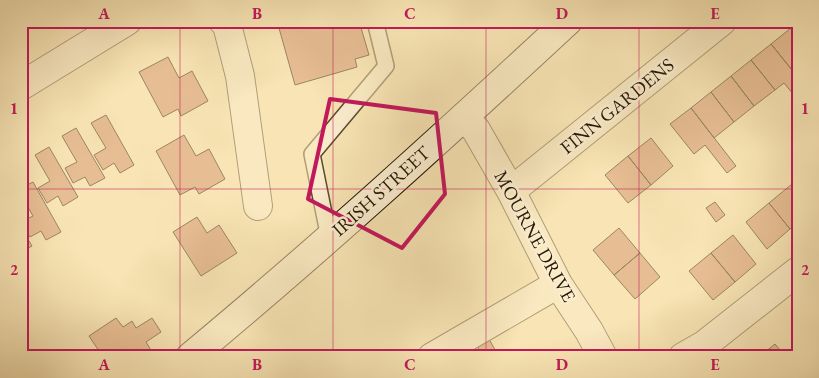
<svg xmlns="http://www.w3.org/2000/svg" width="819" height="378" viewBox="0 0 819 378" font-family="'EB Garamond',serif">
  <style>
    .building { fill: #d2906a; stroke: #261602 }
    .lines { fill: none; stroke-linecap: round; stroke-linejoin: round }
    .lane-casing { stroke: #5a4a2e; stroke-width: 18 }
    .street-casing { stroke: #5a4a2e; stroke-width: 30 }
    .secondary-casing { stroke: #261602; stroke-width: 30 }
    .lane { stroke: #faedce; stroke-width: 15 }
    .street { stroke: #faedce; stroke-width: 28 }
    .secondary { stroke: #faedce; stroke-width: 28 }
    .marked { fill: none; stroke: #c2185b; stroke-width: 4; stroke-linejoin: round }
    .grid { fill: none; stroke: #c2185b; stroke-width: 1; stroke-opacity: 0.55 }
    .labels { text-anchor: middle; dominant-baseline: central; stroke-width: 5; stroke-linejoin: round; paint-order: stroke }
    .street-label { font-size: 19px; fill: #261602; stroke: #faedce }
    .neatline { fill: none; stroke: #c2185b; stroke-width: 2 }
    .grid-label { font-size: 16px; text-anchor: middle; font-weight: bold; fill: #c2185b }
  </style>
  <rect width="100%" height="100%" fill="#f8e4b4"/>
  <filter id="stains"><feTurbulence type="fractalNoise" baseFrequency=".004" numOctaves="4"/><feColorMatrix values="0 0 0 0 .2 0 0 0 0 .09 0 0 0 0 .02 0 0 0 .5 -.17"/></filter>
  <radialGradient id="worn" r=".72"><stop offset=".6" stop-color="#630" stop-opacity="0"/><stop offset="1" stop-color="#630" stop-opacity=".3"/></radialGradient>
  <!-- building -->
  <path class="building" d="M277 21H359L369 55 355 59 357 67 295 85Z
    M791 28 798 36V75L796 72 795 74 771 44Z
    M771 44 798 77V100L784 83 775 90 751 60Z
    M168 57 179 78 192 71 208 101 181 116 178 109 163 117 139 72Z
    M751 60 775 90 754 106 731 76Z
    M731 76 754 106 734 122 711 92Z
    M711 92 734 122 714 138 691 108Z
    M691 108 736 166 727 173 705 145 694 154 670 124Z
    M106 115 134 165 120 173 114 163 103 170 94 155 106 148 91 123Z
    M76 128 105 178 90 186 85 177 73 183 65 168 77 162 62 136Z
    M184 135 196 156 209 149 225 179 199 194 195 187 180 195 156 151Z
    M651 138 673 166 651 185 628 156Z
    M49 147 78 197 63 206 58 196 47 203 38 188 50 181 35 155Z
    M628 156 651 185 628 203 605 175Z
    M33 182 61 232 46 240 41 231 30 237 21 222 33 216 21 195V188Z
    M792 184 798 191V223L790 229 769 203Z
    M715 202 725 215 716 222 706 208Z
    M769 203 790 229 767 249 746 222Z
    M197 217 207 233 219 225 237 253 201 276 173 232Z
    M21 228 32 246 21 252Z
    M619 228 640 253 614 275 593 250Z
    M733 235 756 264 735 282 711 253Z
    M640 253 660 277 635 299 614 275Z
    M711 253 735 282 713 300 689 271Z
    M116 318 123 327 132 321 136 328 152 318 161 332 146 342 152 352 145 357H103L89 336Z
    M489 339 499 357H483L477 346Z
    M775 344 786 357H759Z"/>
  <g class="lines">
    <defs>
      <path id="lane" d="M329 238 312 154 386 66 375 21"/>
      <path id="street" d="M223 21 227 25 240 76 258 206
        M21 86 127 21
        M464 117 476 130 511 191 558 284 589 331 603 357
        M511 191 722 21
        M432 357 558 284
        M683 357 704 345 798 271"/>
      <path id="secondary" d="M190 357C320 249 444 136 568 21"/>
    </defs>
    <!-- lane casing -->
    <use href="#lane" class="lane-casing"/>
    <!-- street casing -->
    <use href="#street" class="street-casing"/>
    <!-- secondary casing -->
    <use href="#secondary" class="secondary-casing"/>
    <!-- lane -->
    <use href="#lane" class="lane"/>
    <!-- street -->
    <use href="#street" class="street"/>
    <!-- secondary -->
    <use href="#secondary" class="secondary"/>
  </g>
  <!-- marked area -->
  <path d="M0 0H819V378H0ZM330 99 436 113 445 194 402 248 308 199Z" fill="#f8e4b4" fill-opacity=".55" fill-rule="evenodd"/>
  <path class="marked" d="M330 99 436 113 445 194 402 248 308 199Z"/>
  <!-- grid -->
  <path class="grid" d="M180 21V357M333 21V357M486 21V357M639 21V357M21 189H798"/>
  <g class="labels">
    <!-- street labels -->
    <g class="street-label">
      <text transform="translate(617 106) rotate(-39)">FINN GARDENS</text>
      <text transform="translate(381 191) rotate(-42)">IRISH STREET</text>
      <text transform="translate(535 236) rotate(61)">MOURNE DRIVE</text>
    </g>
  </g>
  <!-- margin -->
  <rect width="819" height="378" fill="none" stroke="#f8e4b4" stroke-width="55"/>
  <rect x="28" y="28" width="764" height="322" class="neatline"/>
  <g class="grid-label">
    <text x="104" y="19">A</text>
    <text x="257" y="19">B</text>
    <text x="410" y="19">C</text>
    <text x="562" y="19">D</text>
    <text x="715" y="19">E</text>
    <text x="14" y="114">1</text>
    <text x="805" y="114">1</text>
    <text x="14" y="275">2</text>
    <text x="805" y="275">2</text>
    <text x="104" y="370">A</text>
    <text x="257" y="370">B</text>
    <text x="410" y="370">C</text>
    <text x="562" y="370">D</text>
    <text x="715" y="370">E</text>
  </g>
  <rect width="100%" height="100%" filter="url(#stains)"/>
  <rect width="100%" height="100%" fill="url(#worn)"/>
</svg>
